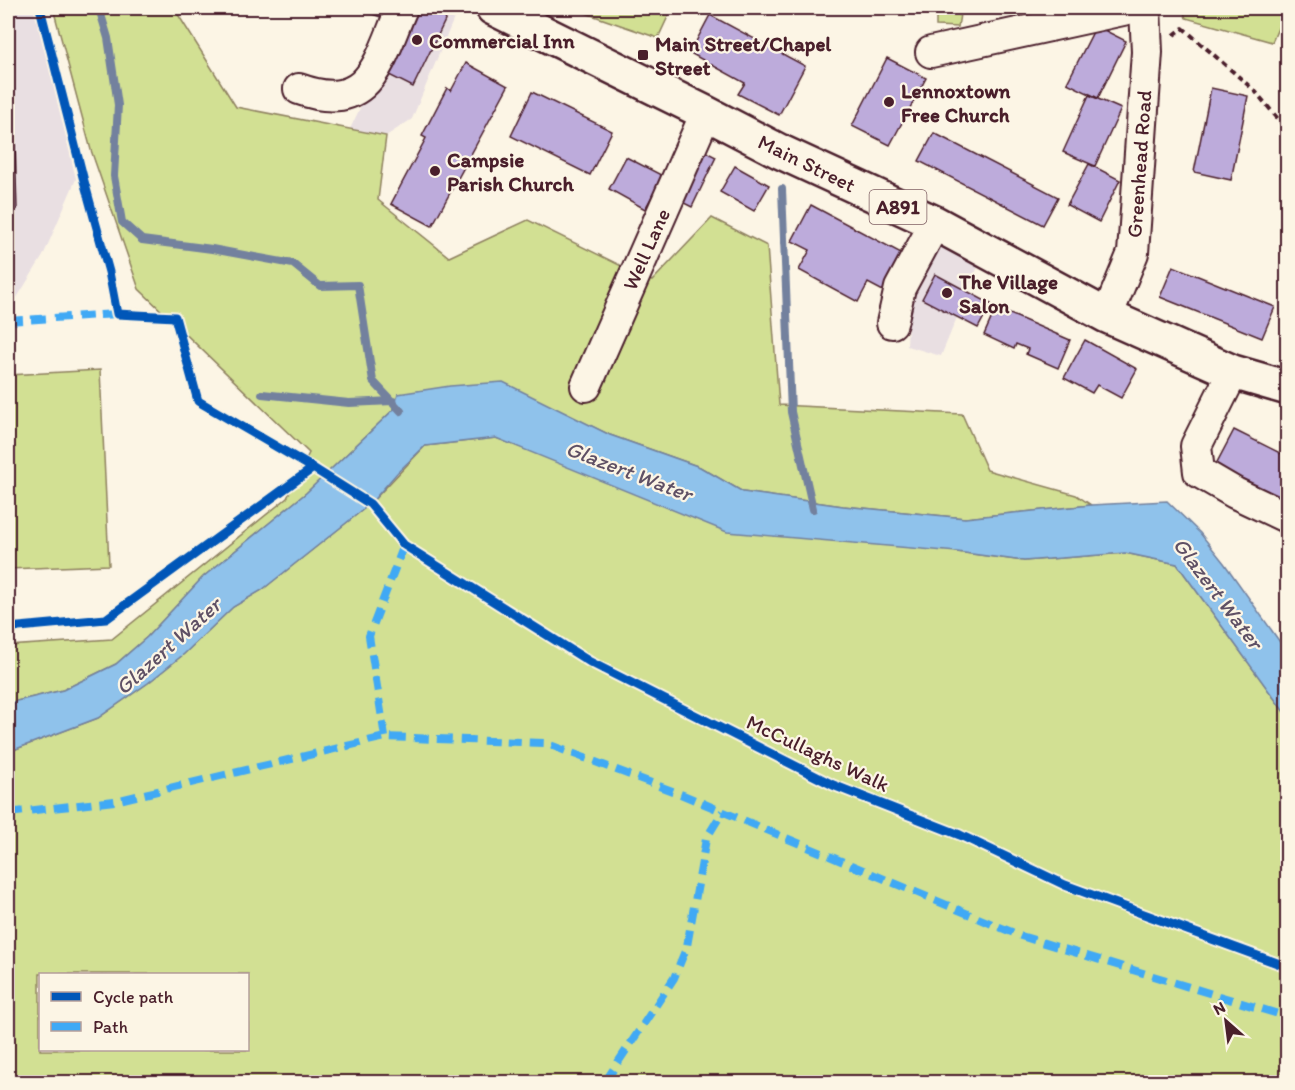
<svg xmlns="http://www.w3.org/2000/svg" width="1295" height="1090" viewBox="0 0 1295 1090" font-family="Itim,sans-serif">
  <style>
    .built { fill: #e9dfe2 }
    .green { fill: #d2e093; stroke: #8e805f; stroke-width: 1.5; fill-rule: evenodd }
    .water { fill: #8fc2eb; stroke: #73819e; stroke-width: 1.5 }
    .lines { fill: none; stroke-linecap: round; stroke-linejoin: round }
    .stream { stroke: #73819e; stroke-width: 8 }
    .building { fill: #bdabdb; stroke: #4a1f2b; stroke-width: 1.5 }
    .minor-casing { stroke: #4a1f2b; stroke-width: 34 }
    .major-casing { stroke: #4a1f2b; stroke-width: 38 }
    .path { stroke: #4a1f2b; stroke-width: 4; stroke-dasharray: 6 4.5; stroke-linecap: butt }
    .minor { stroke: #fcf5e5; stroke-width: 30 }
    .major { stroke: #fcf5e5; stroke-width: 33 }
    .quiet { stroke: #3fa9f5; stroke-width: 8; stroke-dasharray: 15 8; stroke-linecap: butt }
    .cycleway-casing { stroke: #fcf5e5; stroke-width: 13 }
    .cycleway { stroke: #0057b8; stroke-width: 9 }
    .poi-dot { fill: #4a1f2b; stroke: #fcf5e5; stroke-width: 2 }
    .labels { text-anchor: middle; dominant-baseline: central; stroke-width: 4.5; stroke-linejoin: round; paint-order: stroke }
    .shield { fill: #fcf5e5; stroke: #7f5f63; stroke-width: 1.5 }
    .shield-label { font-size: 20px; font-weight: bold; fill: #4a1f2b }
    .poi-label { font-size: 21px; font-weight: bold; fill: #4a1f2b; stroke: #fcf5e5; text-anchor: start }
    .street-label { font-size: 21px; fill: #4a1f2b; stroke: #fcf5e5 }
    .water-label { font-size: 22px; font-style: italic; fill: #5f5065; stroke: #fcf5e5 }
  </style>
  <rect width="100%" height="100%" fill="#fcf5e5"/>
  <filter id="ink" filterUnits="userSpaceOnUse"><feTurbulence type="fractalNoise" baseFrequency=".0167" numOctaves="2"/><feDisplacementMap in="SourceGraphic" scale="12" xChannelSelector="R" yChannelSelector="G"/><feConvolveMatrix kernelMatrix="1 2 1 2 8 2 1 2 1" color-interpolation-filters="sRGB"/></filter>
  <g filter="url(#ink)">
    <!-- built -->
    <path class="built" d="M8 8H35L76 179 43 256 8 312Z
      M408 8H451L457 11 412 119 386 136 350 129Z
      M942 246 979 264 941 356 907 346 909 296Z"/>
    <!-- green -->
    <path class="green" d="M53 8H174L236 107 386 136 378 200 449 257 528 220 652 281 712 218 767 246 779 405 962 414 987 470 1076 495 1091 505 965 518 843 506 743 492 700 467 610 435 558 410 399 394 394 409 306 493 203 577 147 637 116 664 63 690 8 703V646L112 639 287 498 309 453 139 289 91 150Z
      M571 8H672L658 38Z
      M936 8H961L958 27 936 26Z
      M1182 8H1282L1285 12 1272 42 1186 18Z
      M100 370 109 565 8 569V375Z
      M496 438 546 457 957 552 1024 561 1125 553 1177 564 1287 716V1082H8V752L98 718 148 683 184 654 233 607 262 590 370 504 425 446ZM40 974H248V1050H40Z"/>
    <!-- water -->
    <path class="water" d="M503 382 610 435 700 467 743 492 843 506 965 518 1091 505 1167 501 1200 533 1224 563 1287 652V716L1177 564 1125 553 1024 561 957 552 727 532 496 438 425 446 397 473 370 504 262 590 233 607 184 654 148 683 98 718 8 752V703L63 690 116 664 147 637 203 577 306 493 394 409 398 394 450 386Z"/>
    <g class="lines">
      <!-- stream -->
      <path class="stream" d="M99 8 108 38 118 105 114 176 122 222 142 240 212 249 293 264 320 286 358 285 373 381 401 411
        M782 189 791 412 813 509
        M262 394 349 403 393 401"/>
    </g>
    <!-- building -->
    <path class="building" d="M355 8H384L381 17Z
      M414 8H451L413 87 383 72Z
      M710 15 805 66 779 115 738 94 745 83 690 53Z
      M1096 26 1126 41 1098 98 1067 83Z
      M887 58 926 78 890 145 852 126Z
      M466 63 508 86 432 226 391 204 426 138 422 136 447 88 451 91Z
      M1211 88 1248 96 1231 180 1194 172Z
      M532 92 612 131 590 175 511 136Z
      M1089 95 1121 109 1095 166 1063 152Z
      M934 133 1058 197 1043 225 919 161Z
      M15 144 17 209H8V145Z
      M696 147 716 157 692 207 672 197Z
      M626 157 663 176 645 209 609 189Z
      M1089 164 1120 180 1099 222 1067 205Z
      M735 166 769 185 754 211 720 192Z
      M811 205 903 254 883 291 868 283 858 302 799 270 810 250 792 241Z
      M1173 266 1275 307 1262 338 1160 297Z
      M935 274 991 304 978 328 922 299Z
      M996 308 1070 340 1058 368 1026 354 1028 349 1016 344 1014 349 984 335Z
      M1085 340 1137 369 1121 398 1097 385 1092 393 1064 378Z
      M1234 430 1288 457V507L1214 468Z"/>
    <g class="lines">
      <defs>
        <path id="minor" d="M931 52 1132 8
          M299 89C371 115 379 60 402 8
          M1107 316 1133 253 1147 52 1145 8
          M892 323 900 288 935 223
          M1233 372 1196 446 1199 472 1235 493 1288 518
          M586 386 706 113"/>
        <path id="major" d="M493 8 706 113 779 151 935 223 1107 316 1233 372 1288 388"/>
      </defs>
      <!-- minor casing -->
      <use href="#minor" class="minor-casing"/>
      <!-- major casing -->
      <use href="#major" class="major-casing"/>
      <!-- path -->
      <path class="path" d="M1174 35 1183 28 1255 91 1288 131"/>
      <!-- minor -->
      <use href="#minor" class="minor"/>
      <!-- major -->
      <use href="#major" class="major"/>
      <!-- quiet -->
      <path class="quiet" d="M8 321 117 314
        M385 737 369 636 404 545
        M8 813 115 801 385 737 545 743 683 795 1021 936 1288 1017
        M605 1082 674 978 687 946 706 839 723 811"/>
      <defs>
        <path id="cycleway" d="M40 8 84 181 109 272 117 314 175 317 198 401 313 468
          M8 628 106 619 313 468 370 504 404 545 590 662 833 785 960 835 1065 885 1288 967"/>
      </defs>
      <!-- cycleway casing -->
      <use href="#cycleway" class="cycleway-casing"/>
      <!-- cycleway -->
      <use href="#cycleway" class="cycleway"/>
    </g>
  </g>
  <!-- markers -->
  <g class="poi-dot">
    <circle cx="417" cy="40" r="6"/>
    <rect x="637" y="49" width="12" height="12" rx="3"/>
    <circle cx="889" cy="102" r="6"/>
    <circle cx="435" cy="171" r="6"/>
    <circle cx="947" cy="293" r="6"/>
  </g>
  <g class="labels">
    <!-- shield labels -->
    <rect class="shield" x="869.5" y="190" width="57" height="34" rx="4.5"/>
    <g class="shield-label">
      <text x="898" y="207">A891</text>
    </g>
    <!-- poi labels -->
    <g class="poi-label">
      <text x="429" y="40">Commercial Inn</text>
      <text x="655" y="43">Main Street/Chapel<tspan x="655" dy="24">Street</tspan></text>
      <text x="901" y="90">Lennoxtown<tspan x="901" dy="24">Free Church</tspan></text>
      <text x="447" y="159">Campsie<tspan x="447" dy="24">Parish Church</tspan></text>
      <text x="959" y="281">The Village<tspan x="959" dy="24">Salon</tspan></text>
    </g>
    <!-- street labels -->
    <g class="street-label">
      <text transform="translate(807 163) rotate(26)">Main Street</text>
      <text transform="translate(1139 164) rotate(-86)">Greenhead Road</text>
      <text transform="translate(646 249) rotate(-66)">Well Lane</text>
      <text transform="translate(818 753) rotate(25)">McCullaghs Walk</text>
    </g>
    <!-- water labels -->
    <g class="water-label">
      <text transform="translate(629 471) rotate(21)">Glazert Water</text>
      <text transform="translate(1218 593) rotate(53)">Glazert Water</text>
      <text transform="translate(168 646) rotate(-42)">Glazert Water</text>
    </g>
  </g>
  <!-- margin -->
  <rect width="1295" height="1090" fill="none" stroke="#fcf5e5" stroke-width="30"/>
  <rect x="15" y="15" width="1265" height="1060" fill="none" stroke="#4a1f2b" stroke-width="2" filter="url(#ink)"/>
  <!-- legend -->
  <rect x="39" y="973" width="210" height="78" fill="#fcf5e5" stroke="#b59f9b" stroke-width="1.5"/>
  <rect x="51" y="992" width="30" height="9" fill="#0057b8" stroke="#b59f9b" stroke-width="1.5"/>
  <text x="93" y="1003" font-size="18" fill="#4a1f2b">Cycle path</text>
  <rect x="51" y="1022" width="30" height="9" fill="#3fa9f5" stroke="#b59f9b" stroke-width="1.5"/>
  <text x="93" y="1033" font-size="18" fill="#4a1f2b">Path</text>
  <!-- north arrow -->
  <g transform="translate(1226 1021) rotate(332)" stroke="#fcf5e5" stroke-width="4.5" paint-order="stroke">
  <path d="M0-4.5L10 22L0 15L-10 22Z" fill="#4a1f2b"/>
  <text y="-9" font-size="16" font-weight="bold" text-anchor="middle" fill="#4a1f2b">N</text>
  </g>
</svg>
